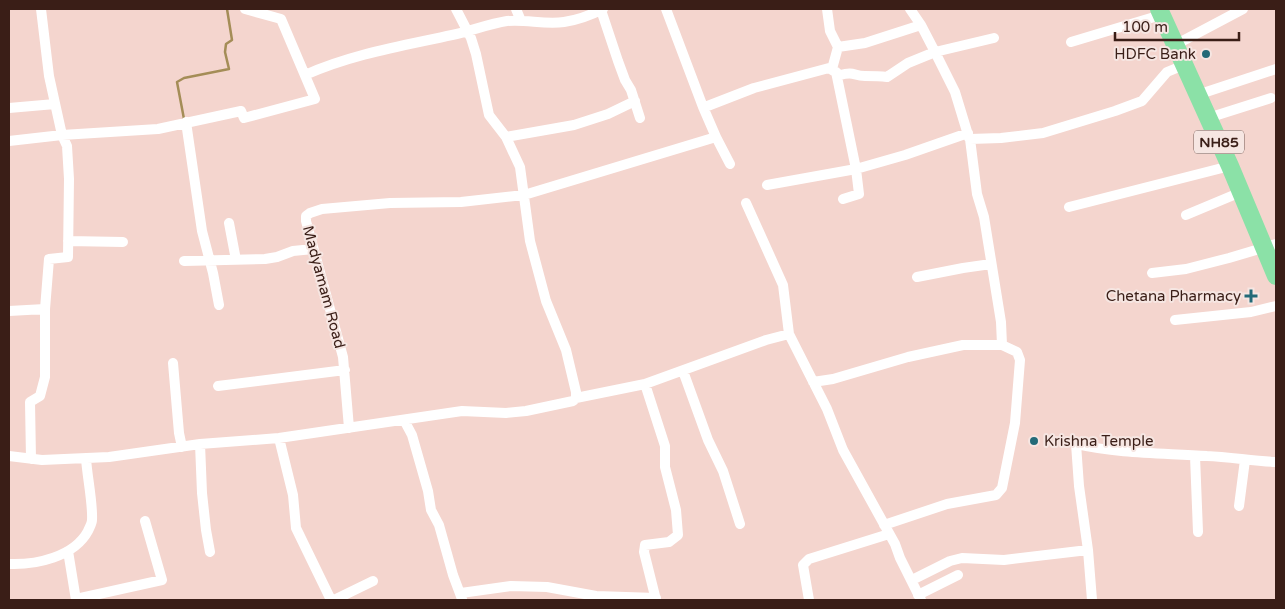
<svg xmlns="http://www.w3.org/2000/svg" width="1285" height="609" viewBox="0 0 1285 609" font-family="'Varela Round',sans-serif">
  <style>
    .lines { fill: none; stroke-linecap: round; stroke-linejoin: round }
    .stream { stroke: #a48d57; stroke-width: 2.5 }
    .street { stroke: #fff; stroke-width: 10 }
    .highway { stroke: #8be1a7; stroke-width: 18 }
    .poi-dot { fill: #236a78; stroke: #f6e6e2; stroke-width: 2 }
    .labels { text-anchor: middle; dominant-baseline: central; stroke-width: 4; stroke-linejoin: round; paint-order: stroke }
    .shield { fill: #f6e6e2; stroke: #725a54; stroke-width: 1 }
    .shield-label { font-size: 14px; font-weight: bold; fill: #3a1e17 }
    .poi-label { font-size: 15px; fill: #3a1e17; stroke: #f6e6e2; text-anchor: end }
    .street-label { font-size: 15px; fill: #3a1e17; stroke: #f6e6e2 }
  </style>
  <rect width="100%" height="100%" fill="#f4d5ce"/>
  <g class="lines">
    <!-- stream -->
    <path class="stream" d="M184 119 177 82 184 78 229 69 225 52 226 44 232 40 227 9"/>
    <!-- street -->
    <path class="street" d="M516 9 521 21
      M666 9 703 107H705L754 88 829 68 840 75C855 71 853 76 865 76 873 76 879 76 887 77L908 63 935 52 921 25 910 9
      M827 9 830 31 838 47
      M601 10 618 61 625 80 631 90 640 118
      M1071 42 1161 15
      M1175 45 1243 9
      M832 69 838 47 865 43 921 25
      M836 72 856 169 859 194 843 199
      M305 75C352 54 402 46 452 35 471 31 488 24 507 21 526 19 545 25 564 22 578 20 591 15 603 9
      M1197 95 1276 69
      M9 108 55 104
      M1208 118 1271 98
      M186 122 202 231 213 273 219 305
      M506 137 574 125 608 114 635 101
      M716 137 730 164
      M969 138 955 92 935 52 994 38
      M9 141 62 135 158 129 241 111 244 118 315 99 281 19 245 9
      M767 185 856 169 905 155 968 133
      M746 203 783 285 789 334
      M1069 207 1230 166
      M1186 215 1241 192
      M229 223 236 260
      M68 241 123 242
      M184 261 265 259 277 257 293 251 313 249
      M1152 273 1186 269 1229 258 1276 244
      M917 277 963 268 991 264
      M9 311 45 309
      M1175 320 1251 312 1276 306
      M173 363 179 433 182 447
      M683 371 708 440 723 471 740 524
      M813 382 833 379 908 357 963 345H1002L1001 322 984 217 977 194 970 139 1001 138 1043 133 1115 111 1142 101 1167 72 1184 65
      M645 384 665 446V467L676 510 678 535 669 542 645 545 644 552 656 600
      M218 386 345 370
      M576 398 645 384 766 340 789 334 827 409 843 450 895 544 900 558 921 600
      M404 420 412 435 428 491 431 510 439 525 453 575 462 599
      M349 428 343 357 306 221V216L310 213 322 209 390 203 461 202 524 195 716 137 703 107
      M279 438 293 495 296 528 331 600
      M200 444 202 493 206 530 210 552
      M9 456 42 460 109 457 200 444 279 438 462 411 506 413 526 411 573 401 576 398V392L566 350 546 301 530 241 520 167 506 137 489 115 476 54 471 38 456 9
      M1195 456 1198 532
      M31 459 30 402 40 396 45 377V309L49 259 68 257 69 179 67 146 62 135 49 76 41 9
      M1239 506 1245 460
      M884 525 947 504 996 495 1002 488 1015 423 1020 360 1017 352 1002 345
      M1088 550 1092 600
      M68 551 76 600
      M9 564C36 565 74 557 88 531 89 528 92 524 92 520 93 503 87 476 86 458
      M912 580 950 561 962 558 1004 560 1088 550 1079 486 1076 444C1119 454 1163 453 1207 456 1230 457 1253 461 1276 462
      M461 593 511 586 547 587 596 596 656 598
      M918 595 958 575
      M76 599 162 580 145 521
      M334 600 373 581
      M809 600 803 565 809 559 889 534"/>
    <!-- highway -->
    <path class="highway" d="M1159 9 1230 166 1276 276"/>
  </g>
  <!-- markers -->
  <g class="poi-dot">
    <circle cx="1206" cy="54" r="5"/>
    <path d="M1248.5 288.5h5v5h5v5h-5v5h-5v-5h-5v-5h5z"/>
    <circle cx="1034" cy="441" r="5"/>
  </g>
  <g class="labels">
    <!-- shield labels -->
    <rect class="shield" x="1194" y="130.5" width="50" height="23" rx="4"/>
    <g class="shield-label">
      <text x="1219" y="142">NH85</text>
    </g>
    <!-- poi labels -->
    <g class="poi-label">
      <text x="1196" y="54">HDFC Bank</text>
      <text x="1241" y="296">Chetana Pharmacy</text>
      <text x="1044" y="441" text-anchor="start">Krishna Temple</text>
    </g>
    <!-- street labels -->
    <g class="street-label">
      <text transform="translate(324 287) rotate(75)">Madyamam Road</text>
    </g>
  </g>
  <!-- border -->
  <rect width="1285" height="609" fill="none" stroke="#3a1e17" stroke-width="20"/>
  <!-- scale -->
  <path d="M1115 32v8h124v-8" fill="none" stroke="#3a1e17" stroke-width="2.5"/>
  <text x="1122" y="32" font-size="15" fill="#3a1e17" stroke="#f6e6e2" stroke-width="4" paint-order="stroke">100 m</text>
</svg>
